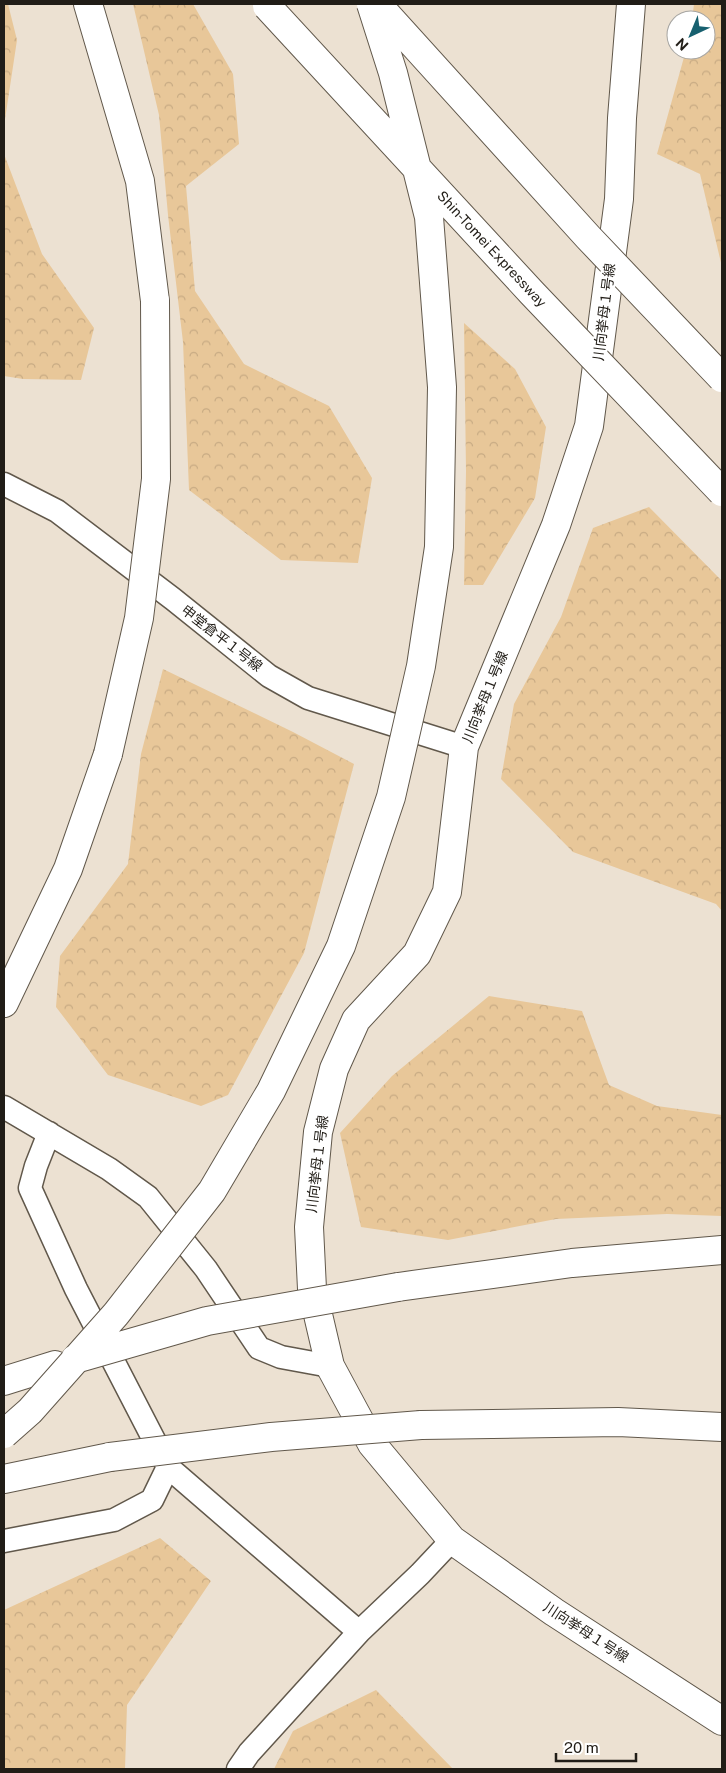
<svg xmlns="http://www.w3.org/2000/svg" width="726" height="1773" viewBox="0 0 726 1773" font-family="'Public Sans','Noto Sans JP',sans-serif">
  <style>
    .forest { fill: url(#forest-crowns) }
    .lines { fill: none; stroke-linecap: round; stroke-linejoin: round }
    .street-casing { stroke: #61584b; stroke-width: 25 }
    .secondary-casing { stroke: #61584b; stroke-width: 30 }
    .highway-casing { stroke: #61584b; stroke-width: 30 }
    .street { stroke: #fff; stroke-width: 22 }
    .secondary { stroke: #fff; stroke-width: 28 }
    .highway { stroke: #fff; stroke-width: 28 }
    .highway-bridge-casing { stroke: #61584b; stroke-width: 30; stroke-linecap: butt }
    .highway-bridge { stroke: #fff; stroke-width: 28 }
    .labels { text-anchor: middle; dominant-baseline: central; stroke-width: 4.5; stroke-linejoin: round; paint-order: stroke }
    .street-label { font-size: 14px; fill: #211d17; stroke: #fff }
  </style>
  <defs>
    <pattern id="forest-crowns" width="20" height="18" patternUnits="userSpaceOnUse" patternTransform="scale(1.25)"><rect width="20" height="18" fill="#e8c799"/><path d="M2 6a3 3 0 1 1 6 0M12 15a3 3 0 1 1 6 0" fill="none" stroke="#c7aa83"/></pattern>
  </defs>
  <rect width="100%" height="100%" fill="#ece1d2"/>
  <!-- forest -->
  <path class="forest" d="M4 4H8L17 40 4 126Z
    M133 4H193L233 74 239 144 186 186 195 291 244 364 329 406 372 478 358 563 281 560 189 490 183 342 168 215 159 115Z
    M694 4H722V267L700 174 657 154 686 50H706V20H692Z
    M4 154 42 254 94 328 81 380 23 379 4 376Z
    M464 323 515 369 546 427 535 498 483 585H464L466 471Z
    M649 507 722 581V911L716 904 573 852 501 779 514 704 561 617 593 528Z
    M163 669 293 732 354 764 304 953 228 1095 201 1106 108 1075 56 1007 60 956 128 864 141 754Z
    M489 996 582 1011 609 1085 657 1106 722 1115V1216L667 1214 556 1219 448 1240 361 1227 340 1133 392 1076Z
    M160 1538 211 1581 127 1705 125 1769H4V1610Z
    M376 1690 453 1769H274L293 1731Z"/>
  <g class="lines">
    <defs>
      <path id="street" d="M4 484 57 511 173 599 269 676 308 698 464 747
        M4 1107 109 1169 148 1197 206 1269 259 1348 281 1357 330 1366
        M49 1133 36 1166 30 1188 76 1289 168 1467 359 1632
        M4 1541 114 1520 152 1500 168 1467
        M238 1769 249 1753 359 1632 420 1574 452 1540"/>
      <path id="secondary" d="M631 4 622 118 619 199 589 426 556 525 464 747 447 892 417 954 356 1020 334 1069 318 1132 309 1227 312 1289 330 1366 372 1444 452 1540 554 1612 722 1721"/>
      <path id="highway" d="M88 4 140 181 155 301
        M4 1003 68 869 108 754
        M398 1287 572 1263 722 1250
        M4 1381 55 1365
        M421 1425 618 1422 722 1427
        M4 1479 110 1457"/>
    </defs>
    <!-- street casing -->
    <use href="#street" class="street-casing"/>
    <!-- secondary casing -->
    <use href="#secondary" class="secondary-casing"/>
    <!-- highway casing -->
    <use href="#highway" class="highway-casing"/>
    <!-- street -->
    <use href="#street" class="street"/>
    <!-- secondary -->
    <use href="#secondary" class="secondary"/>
    <!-- highway -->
    <use href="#highway" class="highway"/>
    <defs>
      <path id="highway-bridge" d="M377 4 588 237 722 378
        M267 6 532 293 722 492
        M108 754 139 618 156 479 155 301
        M75 1359 207 1321 398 1287
        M4 1434 30 1411 116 1314 212 1191 271 1091 341 946 391 797 421 666 439 547 442 387 429 217 393 73 371 4
        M110 1457 271 1437 421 1425"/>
    </defs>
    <!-- highway-bridge casing -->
    <use href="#highway-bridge" class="highway-bridge-casing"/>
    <!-- highway-bridge -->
    <use href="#highway-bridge" class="highway-bridge"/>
  </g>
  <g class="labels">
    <!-- street labels -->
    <g class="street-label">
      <text transform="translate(492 249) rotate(47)">Shin-Tomei Expressway</text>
      <text transform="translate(604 312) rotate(-83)">川向挙母１号線</text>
      <text transform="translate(222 638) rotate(38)">申堂倉平１号線</text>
      <text transform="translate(485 697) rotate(-68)">川向挙母１号線</text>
      <text transform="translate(317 1164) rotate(-83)">川向挙母１号線</text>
      <text transform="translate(586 1632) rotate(33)">川向挙母１号線</text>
    </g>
  </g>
  <!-- border -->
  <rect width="726" height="1773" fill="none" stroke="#211d17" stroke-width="10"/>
  <!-- north arrow -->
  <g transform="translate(691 35) rotate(224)"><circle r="24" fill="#ffffff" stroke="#a6a5a2"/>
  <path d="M0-4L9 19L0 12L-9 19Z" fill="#17606f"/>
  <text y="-8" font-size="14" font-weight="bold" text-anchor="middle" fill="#211d17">N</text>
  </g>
  <!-- scale -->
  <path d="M556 1753v8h80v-8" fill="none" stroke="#211d17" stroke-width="2.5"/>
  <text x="564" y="1753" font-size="15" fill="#211d17" stroke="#ffffff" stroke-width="4" paint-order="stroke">20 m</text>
</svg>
